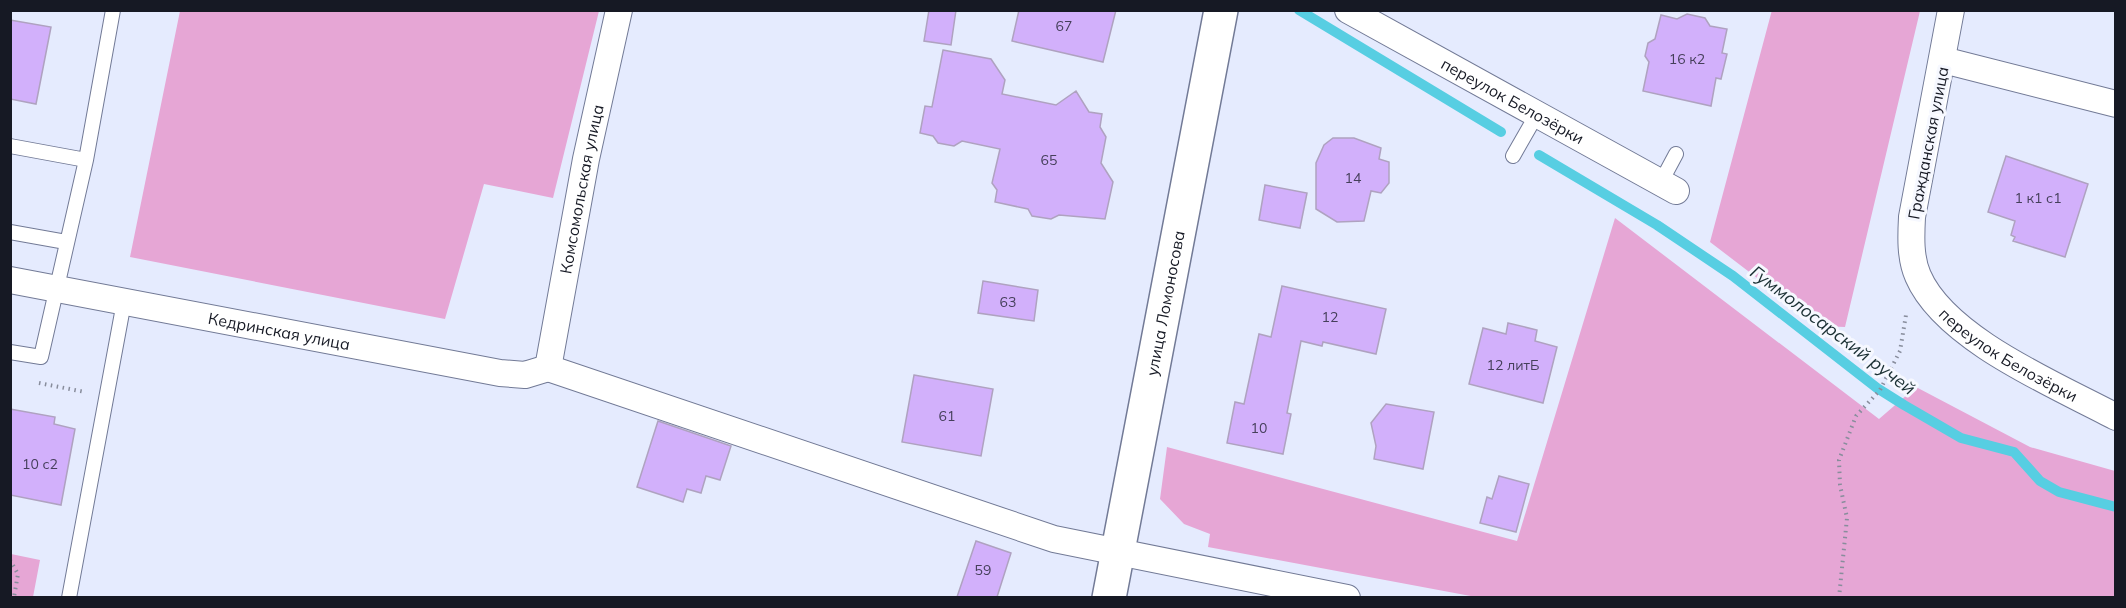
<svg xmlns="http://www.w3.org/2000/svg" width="2126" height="608" viewBox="0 0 2126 608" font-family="Mulish,sans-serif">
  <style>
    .green { fill: #e6a6d5 }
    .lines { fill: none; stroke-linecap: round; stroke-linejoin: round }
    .stream { stroke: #57cee2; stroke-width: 10 }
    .building { fill: #d2b0fb; stroke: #afa2c0; stroke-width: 1.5 }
    .service-casing { stroke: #727a96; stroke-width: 16 }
    .minor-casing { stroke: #727a96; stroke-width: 28 }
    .tertiary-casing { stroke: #727a96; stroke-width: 36 }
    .path { stroke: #888d9c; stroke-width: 4; stroke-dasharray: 1.5 4.5; stroke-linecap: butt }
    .service { stroke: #fff; stroke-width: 14 }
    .minor { stroke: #fff; stroke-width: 26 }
    .tertiary { stroke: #fff; stroke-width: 33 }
    .labels { text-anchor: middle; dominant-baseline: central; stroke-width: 6; stroke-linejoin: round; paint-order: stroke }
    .number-label { font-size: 14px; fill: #453f5a }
    .street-label { font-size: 16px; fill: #161924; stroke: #f6f8ff }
    .water-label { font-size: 18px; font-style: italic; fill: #1b3034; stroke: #f6f8ff }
  </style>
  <rect width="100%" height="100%" fill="#e5ebfe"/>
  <!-- green -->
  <path class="green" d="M1772 10 1920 11 1845 327 1820 326 1710 242Z
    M180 11V10L599 11 553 198 484 184 445 319 130 257Z
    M1615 218 1879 419 1916 387 2030 447 2115 471V597H1476L1208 547 1210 534 1184 524 1160 499 1167 447 1517 541Z
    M11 554 40 560 33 597H11Z"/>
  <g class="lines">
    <!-- stream -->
    <path class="stream" d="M1299 10 1501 132
      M1539 155 1657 225 1733 276 1877 388 1904 405 1961 438 2014 452 2040 481 2059 492 2116 507"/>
  </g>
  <!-- building -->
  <path class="building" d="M929 10H956L951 45 924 41Z
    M1019 10H1116L1103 62 1012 41Z
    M1687 14 1705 18 1710 26 1727 29 1722 53 1727 54 1721 79 1716 78 1711 106 1643 91 1649 62 1645 56 1648 43 1655 39 1661 15 1677 19Z
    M10 20 51 27 36 104 10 99Z
    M943 50 991 59 1005 80 1002 94 1056 105 1076 91 1089 112 1102 114 1100 127 1106 137 1101 163 1113 182 1105 219 1059 215 1051 219 1032 216 1028 209 995 202 997 190 992 183 1000 149 962 141 954 146 938 143 933 136 920 133 925 106 932 107Z
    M1333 138H1354L1381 148 1379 159 1389 162V183L1381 193 1371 191 1364 221 1337 222 1316 209V163L1324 145Z
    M2006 156 2088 184 2065 257 2013 241 2015 237 2011 235 2015 221 1988 212Z
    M1265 185 1307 193 1300 228 1259 220Z
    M983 281 1038 290 1034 321 978 313Z
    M1282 286 1386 309 1376 354 1323 342 1322 346 1301 341 1287 413 1291 414 1283 454 1227 443 1235 402 1244 404 1259 334 1271 337Z
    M1508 323 1537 330 1535 341 1557 347 1543 403 1469 384 1483 328 1506 334Z
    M914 375 993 389 981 456 902 442Z
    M1386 404 1434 412 1423 469 1374 459 1376 446 1371 423Z
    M10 409 55 417 54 424 75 429 61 505 10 495Z
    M658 421 731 446 720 480 706 476 701 493 687 489 683 502 637 487Z
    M1499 476 1529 484 1516 532 1480 523 1487 497 1492 499Z
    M976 541 1011 553 997 597H957Z"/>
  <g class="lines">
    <defs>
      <path id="service" d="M10 146 86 160
        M1513 156 1537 114
        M1661 182 1676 154
        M10 232 66 242
        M10 352 41 357 86 160 113 10
        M69 598 124 302"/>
      <g id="minor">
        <path id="s1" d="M1348 10 1676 191"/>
        <path id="s2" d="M1951 10 1912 217C1911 236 1910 258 1918 276 1945 339 2056 385 2116 417"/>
        <path d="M1943 60 2116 104"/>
        <path id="s3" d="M10 280 500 373 525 375 548 368"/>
        <path d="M548 368 1054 539 1347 598"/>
        <path id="s4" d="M548 368 586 159 619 10"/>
      </g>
      <g id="tertiary">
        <path id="s5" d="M1109 598 1221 10"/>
      </g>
    </defs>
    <!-- service casing -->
    <use href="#service" class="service-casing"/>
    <!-- minor casing -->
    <use href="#minor" class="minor-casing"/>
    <!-- tertiary casing -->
    <use href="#tertiary" class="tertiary-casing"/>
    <!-- path -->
    <path class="path" d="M39 383 85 392
      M10 560 18 574 14 597 10 596
      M1839 598 1847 518 1840 485 1839 460 1856 416 1880 390 1900 351 1906 315"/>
    <!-- service -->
    <use href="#service" class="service"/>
    <!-- minor -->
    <use href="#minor" class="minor"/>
    <!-- tertiary -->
    <use href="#tertiary" class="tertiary"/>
  </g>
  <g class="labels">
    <!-- number labels -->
    <g class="number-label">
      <text x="1064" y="26">67</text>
      <text x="1687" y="59">16 к2</text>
      <text x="1049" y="160">65</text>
      <text x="1353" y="178">14</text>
      <text x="2038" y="198">1 к1 с1</text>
      <text x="1008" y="302">63</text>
      <text x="1330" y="317">12</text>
      <text x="1513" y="365">12 литБ</text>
      <text x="947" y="416">61</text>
      <text x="1259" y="428">10</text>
      <text x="40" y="464">10 с2</text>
      <text x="983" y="570">59</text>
    </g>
    <!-- street labels -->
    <g class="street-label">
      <text stroke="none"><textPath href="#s1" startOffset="188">переулок Белозёрки</textPath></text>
      <text transform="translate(1928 143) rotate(-79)">Гражданская улица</text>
      <text stroke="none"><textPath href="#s4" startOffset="182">Комсомольская улица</textPath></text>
      <text stroke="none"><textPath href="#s5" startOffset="300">улица Ломоносова</textPath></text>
      <text stroke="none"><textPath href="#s3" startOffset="274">Кедринская улица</textPath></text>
      <text stroke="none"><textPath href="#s2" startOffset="393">переулок Белозёрки</textPath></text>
    </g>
    <!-- water labels -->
    <g class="water-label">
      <text transform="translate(1833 330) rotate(37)">Гуммолосарский ручей</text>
    </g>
  </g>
  <!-- border -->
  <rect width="2126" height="608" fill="none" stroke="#161924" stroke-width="24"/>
</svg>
